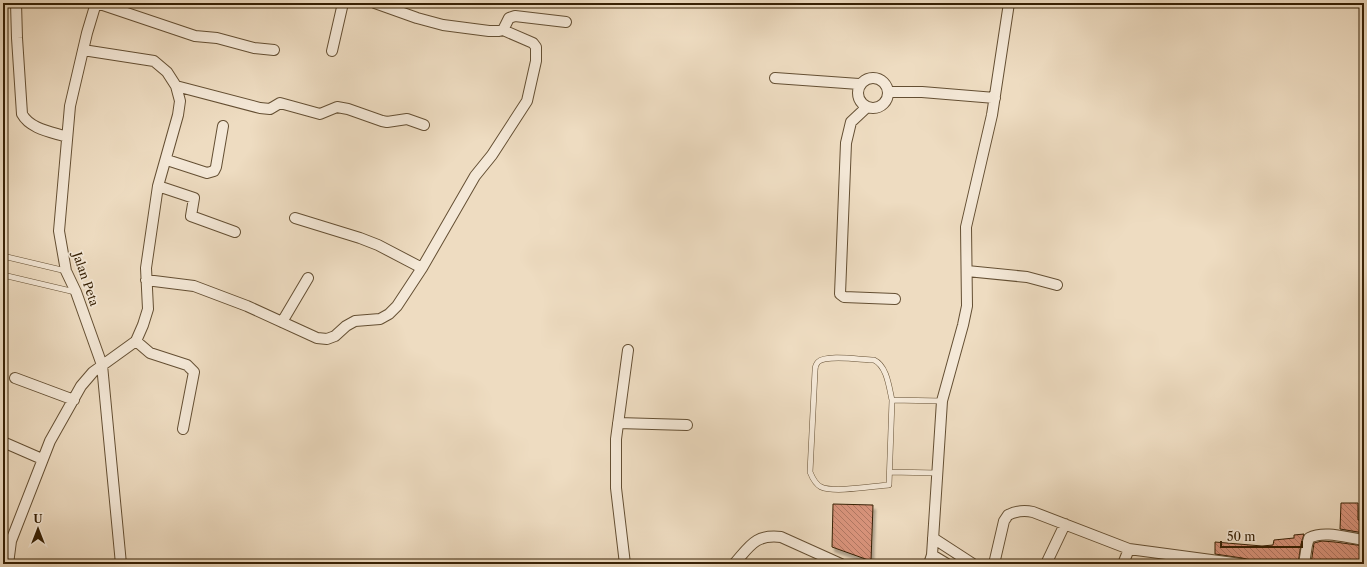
<svg xmlns="http://www.w3.org/2000/svg" width="1367" height="567" viewBox="0 0 1367 567" font-family="'Libre Caslon Text',serif">
  <style>
    .building { fill: url(#building-back-hatch); stroke: #362004; filter: url(#shadow) }
    .lines { fill: none; stroke-linecap: round; stroke-linejoin: round }
    .lane-casing { stroke: #644f33; stroke-width: 6 }
    .street-casing { stroke: #644f33; stroke-width: 12 }
    .lane { stroke: #f4e8d7; stroke-width: 5 }
    .street { stroke: #f4e8d7; stroke-width: 10 }
    .labels { text-anchor: middle; dominant-baseline: central; stroke-width: 3.5; stroke-linejoin: round; paint-order: stroke }
    .street-label { font-size: 12px; fill: #362004; stroke: #f4e8d7 }
  </style>
  <defs>
    <pattern id="building-back-hatch" width="6" height="6" patternUnits="userSpaceOnUse"><rect width="6" height="6" fill="#d9947c"/><path d="M-1 5l2 2M0 0l6 6M5-1l2 2" fill="none" stroke="#b17863"/></pattern>
    <filter id="shadow"><feDropShadow dx="2.5" dy="4.5" stdDeviation="1" flood-color="#0004"/></filter>
  </defs>
  <rect width="100%" height="100%" fill="#eedcc1"/>
  <filter id="stains"><feTurbulence type="fractalNoise" baseFrequency=".005" numOctaves="4"/><feColorMatrix values="0 0 0 0 .2 0 0 0 0 .09 0 0 0 0 .02 0 0 0 .5 -.17"/></filter>
  <radialGradient id="worn" r=".72"><stop offset=".6" stop-color="#630" stop-opacity="0"/><stop offset="1" stop-color="#630" stop-opacity=".3"/></radialGradient>
  <!-- building -->
  <path class="building" d="M1341 503H1358V520H1364V533L1340 529Z
    M833 504 873 505 871 561 832 547Z
    M1304 534 1301 544 1298 564H1259V562L1242 558 1215 554V542L1262 546 1273 545 1274 540 1294 538V535Z
    M1322 541 1335 542 1364 546V564H1311L1314 543Z"/>
  <g class="lines">
    <defs>
      <path id="lane" d="M3 256 66 271
        M3 275 75 292
        M892 400C889 387 887 366 874 360 862 360 826 354 818 362 815 365 815 368 815 371L810 472C812 477 815 484 821 487 835 493 873 486 889 485L892 400 942 401
        M890 472 937 473"/>
      <path id="street" d="M16 3 17 38 22 114C30 129 52 132 67 137
        M96 3 87 33 70 106 59 231 66 271 76 292 102 365 121 564
        M97 3 195 36 217 38 254 48 274 50
        M375 3 417 18 443 25 489 31H499L503 30 509 18 515 16 566 22
        M332 51 343 3
        M858 93a15 15 0 1 1 30 0a15 15 0 1 1-30 0Z
        M775 78 859 84
        M176 86 260 108 270 109 280 103 320 114 337 107 348 109 382 121 387 122 407 119 424 125
        M888 92H922L995 98
        M867 107 851 122 846 143 840 294 844 297 895 299
        M167 160 207 173 214 171 216 167 223 126
        M158 186 194 198 191 216 235 232
        M295 218 360 238 378 245 422 268
        M967 271 1027 277 1057 285
        M146 280 194 286 247 306 317 338 327 339 335 336 346 326 355 321 380 319 389 314 397 306 422 268 475 176 492 155 527 101 536 61V47L533 43 503 30
        M282 322 308 278
        M136 341 150 353 187 365 194 372 183 429
        M15 378 74 400
        M618 423 687 425
        M3 442 42 459
        M933 538 973 564
        M932 555 947 564
        M8 564 11 541 50 441 81 386 93 372 136 341 143 325 148 309 146 268 158 186 178 115 180 101 176 86 167 72 154 61 83 50
        M625 564 616 488V439L628 350
        M734 564C750 546 755 534 781 537L841 564
        M929 564 932 555 942 401 963 325 967 306 966 227 992 115 1009 3
        M994 564 1004 521 1008 515C1016 511 1024 510 1033 512L1129 549 1241 564
        M1046 564 1065 524
        M1123 564 1129 549
        M1304 564 1307 545 1309 538C1325 530 1347 538 1364 540"/>
    </defs>
    <!-- lane casing -->
    <use href="#lane" class="lane-casing"/>
    <!-- street casing -->
    <use href="#street" class="street-casing"/>
    <!-- lane -->
    <use href="#lane" class="lane"/>
    <!-- street -->
    <use href="#street" class="street"/>
  </g>
  <g class="labels">
    <!-- street labels -->
    <g class="street-label">
      <text transform="translate(86 279) rotate(71)">Jalan Peta</text>
    </g>
  </g>
  <!-- margin -->
  <rect width="1367" height="567" fill="none" stroke="#eedcc1" stroke-width="16"/>
  <rect x="4" y="4" width="1359" height="559" fill="none" stroke="#362004" stroke-width="2"/>
  <rect x="8" y="8" width="1351" height="551" fill="none" stroke="#362004"/>
  <!-- north arrow -->
  <g transform="translate(38 529)" stroke="#f4e8d7" stroke-width="3" paint-order="stroke">
  <path d="M0-3L7 15L0 10L-7 15Z" fill="#362004"/>
  <text y="-6" font-size="11" font-weight="bold" text-anchor="middle" fill="#362004">U</text>
  </g>
  <!-- scale -->
  <path d="M1221 541v6h81v-6" fill="none" stroke="#362004" stroke-width="2"/>
  <text x="1227" y="541" font-size="12" fill="#362004" stroke="#f4e8d7" stroke-width="3" paint-order="stroke">50 m</text>
  <rect width="100%" height="100%" filter="url(#stains)"/>
  <rect width="100%" height="100%" fill="url(#worn)"/>
</svg>
